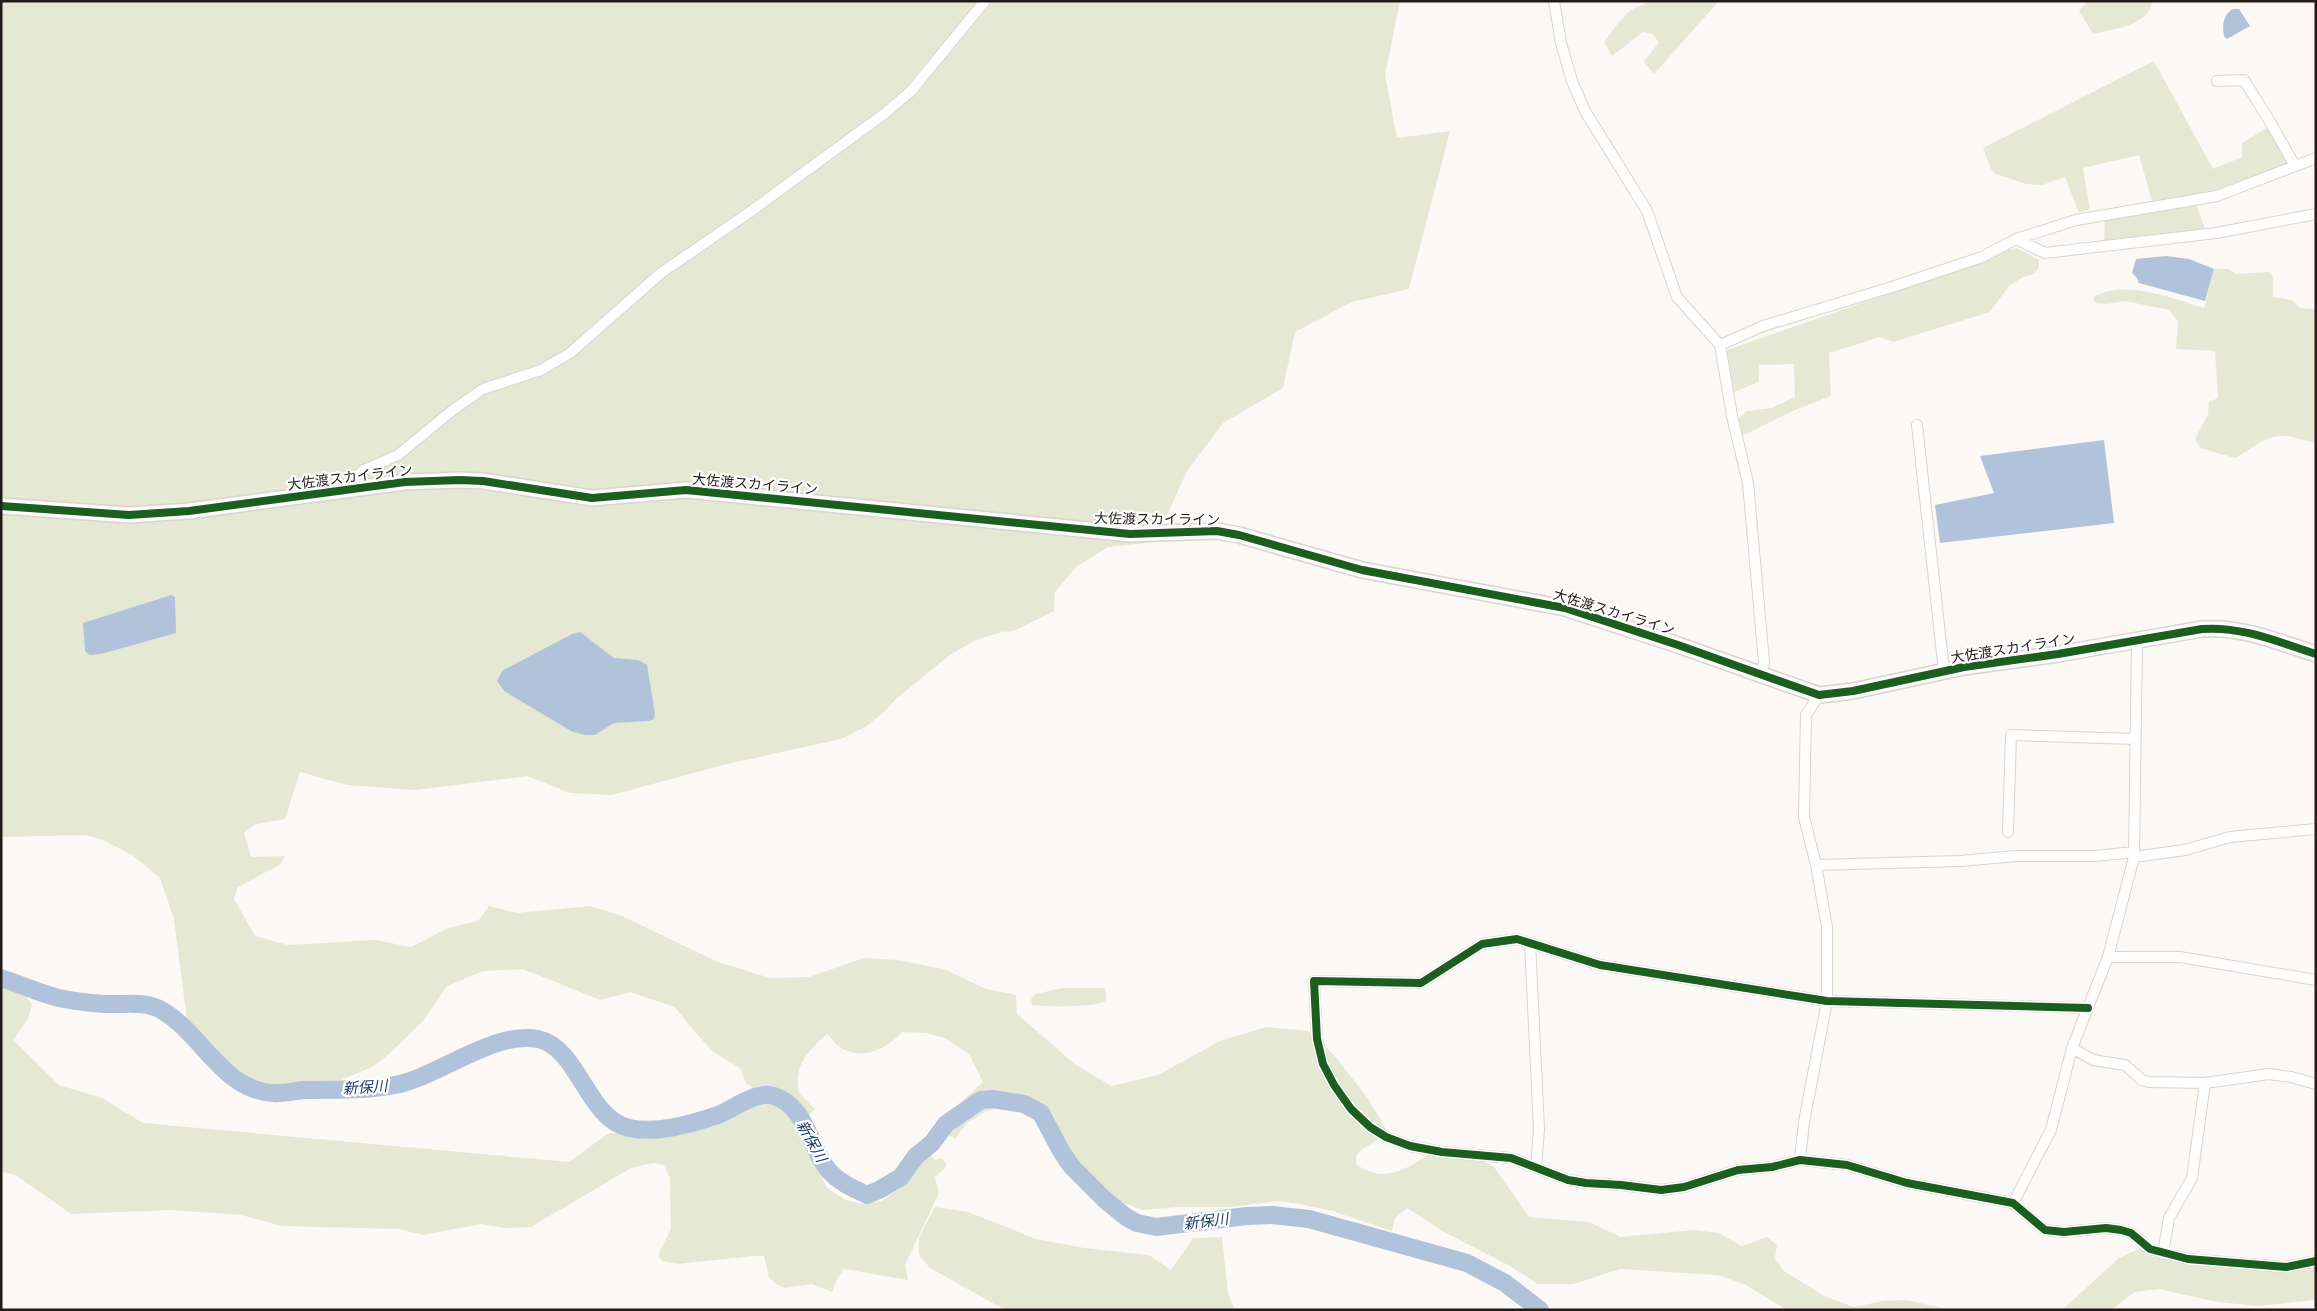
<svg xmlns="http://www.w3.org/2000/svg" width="2317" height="1311" viewBox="0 0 2317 1311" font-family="Arial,'Noto Sans JP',sans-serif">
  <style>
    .green { fill: #e5e9d4 }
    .water { fill: #b1c3da }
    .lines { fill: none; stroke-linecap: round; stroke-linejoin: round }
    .river { stroke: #b1c3da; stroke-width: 18 }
    .street-casing { stroke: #d9d4d0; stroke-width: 12 }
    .secondary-casing { stroke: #d9d4d0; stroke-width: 18 }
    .street { stroke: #fffefe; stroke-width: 10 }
    .secondary { stroke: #fcfaf9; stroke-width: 15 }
    .cycleway-casing { stroke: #fff; stroke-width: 11 }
    .cycleway { stroke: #1b5e20; stroke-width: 8 }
    .labels { text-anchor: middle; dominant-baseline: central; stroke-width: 4.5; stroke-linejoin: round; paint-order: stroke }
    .street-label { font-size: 14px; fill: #221b18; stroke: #fff }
    .water-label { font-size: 15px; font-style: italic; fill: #163b67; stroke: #fff }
  </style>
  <rect width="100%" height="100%" fill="#fcf8f5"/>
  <!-- green -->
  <path class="green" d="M1 1H1400L1385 75 1397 138 1450 131 1409 289 1352 302 1295 332 1283 388 1223 423 1187 471 1155 542 1108 547 1076 567 1055 592 1054 611 1014 631 1001 632 974 641 950 655 897 698 882 714 865 727 841 739 727 764 612 795 570 793 527 776 415 790 347 785 300 772 285 819 256 824 244 833 251 857 285 856 281 864 238 887 234 899 255 936 288 945 375 940 411 947 448 928 478 921 489 906 517 913 590 906 622 916 718 962 770 978 809 977 864 958 896 960 944 969 986 989 1016 995 1017 1014 1076 1065 1112 1086 1158 1075 1220 1041 1266 1027 1308 1031 1335 1056 1369 1100 1387 1131C1378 1141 1367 1145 1357 1154L1356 1164C1382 1184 1406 1170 1429 1154L1483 1161 1494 1167 1529 1217 1589 1222 1621 1237 1694 1230 1718 1233 1742 1246 1767 1237 1777 1245 1775 1258 1784 1271 1824 1296 1854 1307 1883 1301 1906 1300 1952 1310H1787L1744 1284 1718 1275 1620 1269 1573 1284H1538L1508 1265 1444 1232 1407 1208 1395 1218 1392 1231 1332 1211 1300 1204 1277 1201 1232 1207H1180L1142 1210 1087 1189 1059 1166 1035 1116 1008 1106 987 1111 967 1123 955 1139 945 1133 943 1122 950 1112 983 1082 969 1054 945 1038 926 1033 902 1032C886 1050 861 1062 838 1046 834 1043 831 1037 827 1034 807 1052 794 1065 799 1093L815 1109 808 1116 788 1098 772 1089 755 1090 746 1083 740 1068 713 1052 689 1025 675 1007 630 992 600 1000 523 969 483 971 447 986 423 1021 388 1055 372 1067 341 1080 272 1086 247 1081 231 1071 187 1020 174 919 160 878 132 855 103 840 86 835 1 837Z
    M1646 1H1719L1654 74 1644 62 1659 42 1652 34 1643 32 1612 56 1604 42C1615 29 1626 7 1644 5Z
    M2088 1H2152C2150 26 2112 29 2093 34L2079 11Z
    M2154 61 2213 169 2242 157V143L2267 128 2288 163 2214 192 2152 201 2139 155 2083 168 2090 209 2079 213 2065 177 2042 185 2026 184 1996 174 1991 169 1983 148Z
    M2196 204 2205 229 2104 243 2105 219Z
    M2017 248 2039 260V267L2034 274 2023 277 2009 286 1990 312 1893 342 1880 337 1829 353 1831 396 1795 410 1742 436 1738 419 1747 411 1772 408 1795 397 1794 364 1759 365V382L1734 392 1727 350 1959 269 2005 250Z
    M2214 269H2229L2236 274 2269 272 2273 277V297L2292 300 2300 308 2316 309V443C2305 441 2295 437 2285 436 2266 434 2251 450 2235 458L2200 448 2195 439 2208 414 2209 402 2218 398 2215 351 2176 349 2178 321 2169 310 2125 301 2107 304 2095 303 2093 297C2126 279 2171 298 2204 308Z
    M1 984 21 989 32 1005 28 1019 13 1040 59 1085 102 1098 143 1123 569 1162 609 1133C669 1137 712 1126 767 1101L780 1106 790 1115 827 1188 846 1200 862 1204 882 1201 909 1181 923 1156 931 1155 934 1160 942 1158 946 1163 945 1168 935 1177 939 1193 905 1265 908 1280 844 1269 837 1279 832 1292 812 1284 785 1288 776 1284 769 1277 764 1256H753L677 1264 662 1261 658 1255 671 1229 670 1178 664 1165 653 1163 631 1168 531 1227 507 1228 481 1224 423 1235 398 1229 282 1226 241 1215 171 1210 71 1214 17 1176 1 1171Z
    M1062 988H1105L1106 1000C1098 1008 1045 1007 1032 1005L1031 999 1036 994Z
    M935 1207 968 1212 1036 1239 1084 1248 1149 1255 1171 1270 1193 1238 1222 1237 1228 1294 1235 1310H1005L930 1268 919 1255V1237Z
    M2140 1248 2153 1257 2225 1268 2292 1272 2316 1266V1300L2258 1306 2217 1302 2159 1289 2135 1292 2111 1310H2062L2119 1258Z"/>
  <!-- water -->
  <path class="water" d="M2233 9H2239L2250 26 2227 39 2224 36C2222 25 2223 15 2233 9Z
    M2166 256 2189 259 2214 269 2205 301 2139 283 2137 278 2132 273 2136 259Z
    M2104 440 2114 523 1940 543 1935 505 1994 493 1980 456Z
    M171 595 175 597 176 633 101 654 90 655 85 651 83 623Z
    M580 632 614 658 638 660 647 665 655 713 654 719 649 721 614 723 595 735H584L571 731 504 691 497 681 502 671 572 634Z"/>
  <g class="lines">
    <!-- river -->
    <path class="river" d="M1 978C20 984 39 993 59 998 73 1001 89 1003 104 1004 124 1005 145 1000 163 1011 203 1035 223 1091 274 1093 284 1094 294 1091 304 1090 334 1089 366 1091 395 1085 438 1077 494 1030 538 1039 579 1048 587 1119 629 1128 657 1134 691 1124 718 1115 734 1109 756 1090 774 1096 807 1107 809 1147 829 1171 840 1183 853 1188 867 1195L879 1190 901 1177 916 1156 932 1143 946 1124 981 1100 993 1099 1024 1104 1041 1113 1061 1151 1072 1167 1104 1199 1126 1217 1137 1223 1156 1227 1247 1216 1272 1215 1309 1219 1467 1263 1505 1283 1540 1310"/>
    <defs>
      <path id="street" d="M1554 1 1561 43 1572 81 1585 111 1647 211 1677 297 1720 345 1732 416 1748 483 1764 662 1762 675
        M2217 81 2244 80 2269 120 2295 166
        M2016 239 2045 253 2216 233 2316 214
        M1720 345 1763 326 1892 287 1982 257 2016 239 2076 220 2217 196 2316 158
        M1917 425 1944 671
        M340 489 364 470 398 455 454 409 483 389 541 370 570 353 661 273 747 214 884 114 911 91 985 1
        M2008 832 2011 735 2136 739
        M2134 857 2185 850 2230 837 2316 829
        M1816 865 1960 861 2017 856H2095L2134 852
        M1530 943 1539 1129 1536 1168
        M2108 957H2180L2316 980
        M2088 1008 1827 1001 1600 965 1517 939 1482 944 1421 983 1314 981 1317 1039 1323 1064 1334 1085 1351 1109 1370 1127 1386 1137 1410 1146 1442 1152 1511 1158 1568 1180 1586 1183 1621 1185 1661 1190 1684 1187 1738 1170 1772 1167 1800 1160 1847 1165 1907 1183 2013 1203 2045 1230 2064 1232 2106 1228 2121 1230 2131 1233 2150 1249 2188 1259 2286 1267 2316 1261
        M2072 1048 2093 1060 2125 1065 2142 1080 2149 1082 2205 1083 2269 1074 2291 1077 2316 1084
        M1800 1160 1804 1122 1827 1001V927L1816 865 1804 817 1806 715 1819 695
        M2013 1203 2051 1130 2072 1048 2108 957 2134 857 2137 639
        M2163 1254 2169 1218 2192 1178 2205 1083"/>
      <path id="secondary" d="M1 506 129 515 189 511 405 482 460 480 483 481 592 498 686 490 1130 534 1217 531 1239 535 1362 570 1565 608 1678 645 1819 695 1853 691 1964 667 2058 654 2202 629C2242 626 2278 642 2316 654"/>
    </defs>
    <!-- street casing -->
    <use href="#street" class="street-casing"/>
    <!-- secondary casing -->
    <use href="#secondary" class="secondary-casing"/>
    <!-- street -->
    <use href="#street" class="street"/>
    <!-- secondary -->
    <use href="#secondary" class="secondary"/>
    <defs>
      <path id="cycleway" d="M1 506 129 515 189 511 405 482 460 480 483 481 592 498 686 490 1130 534 1217 531 1239 535 1362 570 1565 608 1678 645 1819 695 1853 691 1964 667 2058 654 2202 629C2242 626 2278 642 2316 654
        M2088 1008 1827 1001 1600 965 1517 939 1482 944 1421 983 1314 981 1317 1039 1323 1064 1334 1085 1351 1109 1370 1127 1386 1137 1410 1146 1442 1152 1511 1158 1568 1180 1586 1183 1621 1185 1661 1190 1684 1187 1738 1170 1772 1167 1800 1160 1847 1165 1907 1183 2013 1203 2045 1230 2064 1232 2106 1228 2121 1230 2131 1233 2150 1249 2188 1259 2286 1267 2316 1261"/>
    </defs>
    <!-- cycleway casing -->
    <use href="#cycleway" class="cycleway-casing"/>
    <!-- cycleway -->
    <use href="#cycleway" class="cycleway"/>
  </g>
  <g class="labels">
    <!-- street labels -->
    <g class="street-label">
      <text transform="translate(350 477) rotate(-7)">大佐渡スカイライン</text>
      <text transform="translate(755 484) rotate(5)">大佐渡スカイライン</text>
      <text transform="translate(1157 519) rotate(1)">大佐渡スカイライン</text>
      <text transform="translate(1614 612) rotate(17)">大佐渡スカイライン</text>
      <text transform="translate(2013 648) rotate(-9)">大佐渡スカイライン</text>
    </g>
    <!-- water labels -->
    <g class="water-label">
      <text transform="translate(365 1087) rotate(-4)">新保川</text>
      <text transform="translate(812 1141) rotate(61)">新保川</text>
      <text transform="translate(1206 1221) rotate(-7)">新保川</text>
    </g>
  </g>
  <!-- border -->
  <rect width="2317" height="1311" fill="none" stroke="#221b18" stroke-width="5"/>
</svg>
